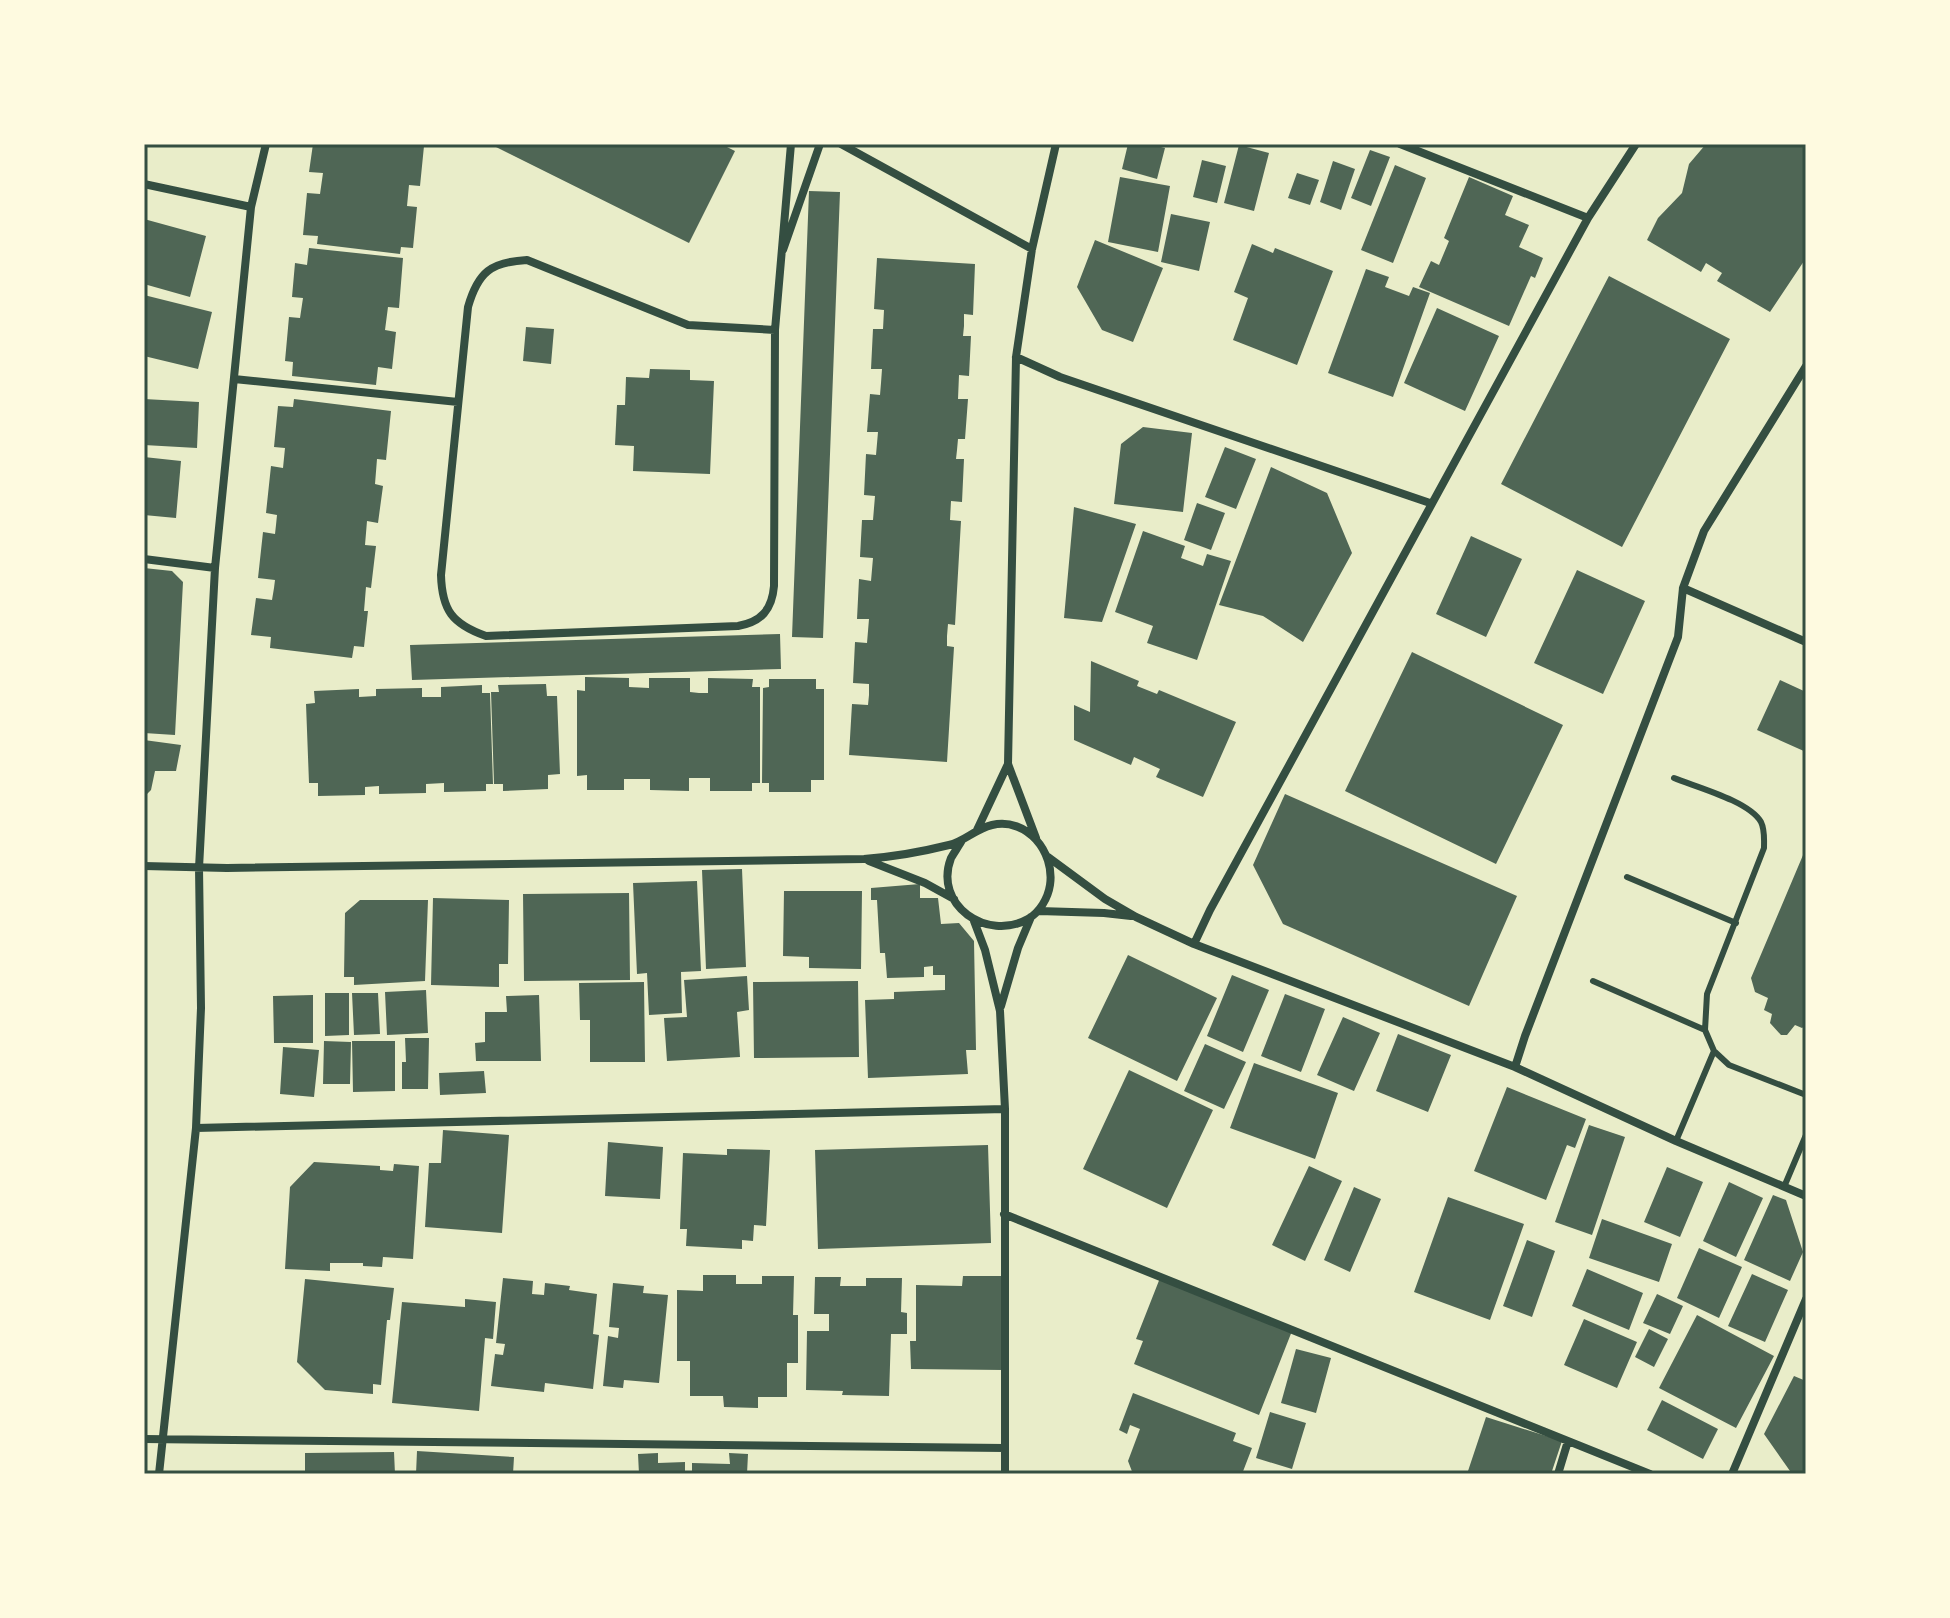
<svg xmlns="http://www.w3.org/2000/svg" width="1950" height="1618" viewBox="0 0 1950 1618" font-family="'IBM Plex Sans',sans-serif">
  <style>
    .building { fill: #4f6655 }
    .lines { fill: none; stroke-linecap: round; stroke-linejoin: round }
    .service { stroke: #344e41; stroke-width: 6 }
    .minor { stroke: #344e41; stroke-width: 8 }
    .neatline { fill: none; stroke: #344e41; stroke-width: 3 }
  </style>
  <rect width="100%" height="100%" fill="#e9edc9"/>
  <!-- building -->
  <path class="building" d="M313 144 424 146 420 186 409 185 407 206 417 207 413 248 401 247 400 254 317 244 318 236 303 235 307 193 320 194 323 173 309 172Z
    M495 144H721L735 151 689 243 494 146Z
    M1128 144H1149L1165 148 1157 179 1122 169Z
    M1706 144H1806V258L1770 312 1717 281 1722 273 1706 263 1701 272 1647 240 1658 218 1682 193 1689 164Z
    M1239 145 1269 153 1254 211 1224 203Z
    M1370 150 1390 157 1371 206 1351 198Z
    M1202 160 1226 166 1217 203 1193 197Z
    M1333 161 1355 169 1341 210 1320 202Z
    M1395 165 1426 178 1393 263 1361 250Z
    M1297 173 1319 180 1310 205 1288 198Z
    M1120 177 1170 186 1158 252 1108 242Z
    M1469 177 1513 196 1505 215 1529 225 1519 247 1543 258 1535 278 1531 276 1509 326 1419 287 1431 261 1439 265 1449 241 1444 238Z
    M809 191 840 192 823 638 792 637Z
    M1171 214 1210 222 1199 271 1161 262Z
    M144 219 206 236 190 297 144 284Z
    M1095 240 1163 268 1133 342 1102 330 1077 287Z
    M1252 244 1273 253 1275 248 1333 271 1297 365 1233 340 1248 298 1234 292Z
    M309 248 403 258 399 308 388 307 385 330 396 332 392 369 378 367 376 385 292 376 293 362 285 361 289 317 300 318 303 298 292 297 295 263 307 265Z
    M877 258 975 264 973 315 964 314V326L963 336H971L969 376 959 375 958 399H968L965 439H958L957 450 956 459H964L962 502 951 501 950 520 961 521 955 625 948 624 947 636V646L954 647 947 762 849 755 852 704 868 705 869 695V684L853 683 855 642 867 643 869 619H857L859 579 871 581 873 558 860 557 862 520H873L875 496 864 495 866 454 876 455 878 432H867L870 394 880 395 881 383 882 369H871L873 329H883L884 310 874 309Z
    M1366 269 1389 277 1385 287 1409 296 1413 287 1430 293 1393 397 1328 373Z
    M1609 276 1730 339 1622 547 1501 484Z
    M144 295 212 312 198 369 144 356Z
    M1437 308 1499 336 1465 411 1404 383Z
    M526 327 554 329 551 364 523 361Z
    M650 369 690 370V380L714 381 710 474 633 471 634 446 615 445 617 405H625L626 377 649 378Z
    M144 399 199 402 197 448 144 445Z
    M294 399 391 411 386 460 377 459 375 484 383 486 378 523 367 521 365 545 376 546 371 588 366 587 364 611H368L364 647 354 646 352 658 270 648 271 637 251 635 256 598 272 600 274 588 275 580 258 578 263 532 275 534 276 525 277 515 266 513 271 466 283 468 285 448 274 447 278 406 293 407Z
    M1143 427 1192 433 1183 512 1114 504 1121 444Z
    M1225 447 1256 459 1236 509 1205 497Z
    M144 457 181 461 176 518 144 515Z
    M1271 467 1327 493 1352 553 1303 642 1263 616 1219 605Z
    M1197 503 1225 513 1211 550 1184 540Z
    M1074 507 1136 524 1102 622 1064 618Z
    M1143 531 1185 546 1181 558 1203 566 1207 554 1231 561 1197 660 1147 643 1153 626 1115 612Z
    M1471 536 1522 559 1486 637 1436 614Z
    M144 568 172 571 183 582 175 735 144 733Z
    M1577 570 1645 601 1603 694 1534 663Z
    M780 634 781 669 412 680 410 645Z
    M1412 652 1563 725 1496 864 1345 791Z
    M1091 661 1139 681 1137 686 1157 694 1159 690 1236 722 1203 797 1156 777 1160 769 1134 757 1131 765 1074 740V705L1090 712Z
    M585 677 629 678V687L649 688V678H690V692L699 693H708V678L753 679 752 687H760V783H752V791H710V778H689V791L650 790V779H624V790H587V775L577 776V690L585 691Z
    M769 679H816V689H824V780H811V792H769V783H762L763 688 769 687Z
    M1780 680 1806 692V752L1757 730Z
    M546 684 547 696H557L560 774 548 775V789L503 791V784H494L491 692H499L498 685Z
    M482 685V693H490L493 784H486V791L444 792V783L426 784V793L379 794V786L365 787V795L318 796V783H309L306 704 315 703 314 691 359 689V697L376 696V689L422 688V697H441V687Z
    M144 740 181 745 176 771H155L151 790 144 797Z
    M1285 794 1517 896 1469 1006 1283 924 1253 865Z
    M1806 848V1025L1802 1028 1795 1025 1787 1035H1781L1770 1023 1772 1014 1764 1010 1768 998 1755 992 1751 978Z
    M742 869 746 967 706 969 702 870Z
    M697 881 701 971 681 972 682 1013 649 1015 647 973 637 974 633 883Z
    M920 884V898H938L941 924 959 923 974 941 976 1050H966L968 1074 868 1078 865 1000 894 999V992L945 990V975H933V966L924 967V977L887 978 885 953H880L877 900H871V888Z
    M784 891H862L861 969 809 968V957L783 956Z
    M629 893 630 980 524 981 523 894Z
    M433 898 509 900 508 964H499V987L431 985Z
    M360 900H428L425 981 354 985V977H344L345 913Z
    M1128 955 1217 998 1177 1081 1088 1038Z
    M1232 975 1269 990 1243 1052 1207 1036Z
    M747 976 749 1010 737 1012 740 1057 667 1061 664 1018 687 1017 684 980Z
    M858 981 859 1057 754 1058 753 982Z
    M644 982 645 1062H590V1020H580L579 983Z
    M426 990 428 1033 387 1035 385 992Z
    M325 993H349V1035L325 1036Z
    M352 993H378L380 1034 354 1035Z
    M1285 994 1325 1009 1301 1072 1261 1056Z
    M313 995V1043H274L273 996Z
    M539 995 541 1061H476L475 1043 485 1042V1012H507L506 996Z
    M1343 1017 1380 1033 1354 1091 1317 1075Z
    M1398 1034 1451 1055 1428 1112 1376 1091Z
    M405 1038H429L428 1089H402V1062H406Z
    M324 1041 351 1042 350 1084H323Z
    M352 1041H395V1091L353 1092Z
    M1205 1044 1246 1062 1224 1109 1184 1091Z
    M283 1047 319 1050 314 1097 280 1094Z
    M1254 1063 1338 1093 1315 1159 1230 1128Z
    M1129 1070 1213 1110 1167 1208 1083 1169Z
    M484 1071 486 1093 440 1095 439 1073Z
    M1507 1087 1586 1119 1575 1148 1567 1145 1546 1200 1474 1171Z
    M1589 1125 1625 1137 1592 1235 1555 1222Z
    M443 1130 509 1135 502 1233 425 1227 429 1163H441Z
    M608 1142 663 1147 660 1199 605 1196Z
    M988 1145 991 1243 818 1249 815 1150Z
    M727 1149 770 1150 766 1226 754 1225 753 1241 742 1240V1249L686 1246 687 1229H680L683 1153 727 1155Z
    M314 1162 380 1166V1170L393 1171 394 1164 419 1166 413 1259 383 1257 382 1267 363 1266V1263H330V1271L285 1269 290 1187Z
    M1309 1166 1342 1181 1305 1261 1272 1245Z
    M1667 1167 1703 1182 1680 1237 1644 1222Z
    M1729 1182 1763 1198 1736 1257 1703 1241Z
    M1354 1187 1381 1199 1350 1272 1324 1260Z
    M1773 1195 1786 1200 1803 1252 1790 1281 1744 1260Z
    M1448 1197 1524 1224 1490 1320 1414 1292Z
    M1602 1219 1672 1244 1659 1282 1589 1258Z
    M1527 1240 1555 1251 1532 1317 1503 1306Z
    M1699 1248 1742 1267 1719 1318 1677 1298Z
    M1587 1269 1643 1293 1629 1330 1572 1306Z
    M1752 1274 1788 1290 1765 1342 1728 1326Z
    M703 1275H736V1284H762V1276H794L793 1315H798V1363H787V1397H758V1408L724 1407 723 1396H690V1361H677V1290L703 1291Z
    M963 1276H1001L1004 1370 911 1369 910 1341H916V1285L962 1286Z
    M815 1277H841L840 1286H866V1278H902L901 1312 907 1313V1334H891L889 1396 842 1395 843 1391 806 1390 807 1331H829V1314H814Z
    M503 1278 533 1281 532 1294 544 1295 545 1283 570 1286 569 1290 597 1294 593 1334 599 1335 593 1389 545 1383 544 1392 491 1386 495 1354 503 1355 505 1344 496 1343Z
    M1160 1278 1292 1331 1259 1415 1134 1364 1143 1341 1136 1339Z
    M305 1279 394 1288 390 1320H387L381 1385 373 1384V1394L325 1390 297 1362Z
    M613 1283 644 1286 643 1293 668 1295 659 1383 624 1380 623 1388 603 1386 608 1336 618 1338 619 1328 609 1327Z
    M1657 1294 1683 1306 1670 1334 1643 1323Z
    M465 1299 496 1302 493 1339 485 1338 479 1411 392 1403 402 1302 465 1307Z
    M1697 1315 1774 1356 1736 1428 1659 1388Z
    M1584 1319 1637 1342 1617 1388 1564 1365Z
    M1649 1329 1668 1339 1654 1367 1635 1357Z
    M1296 1349 1331 1358 1316 1413 1281 1403Z
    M1794 1376 1806 1381V1474L1790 1471 1764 1434Z
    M1133 1393 1236 1433 1233 1441 1252 1448 1242 1474H1133L1128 1461 1140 1429 1130 1425 1127 1434 1119 1430Z
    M1662 1400 1718 1429 1703 1459 1647 1430Z
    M1270 1412 1306 1423 1292 1469 1256 1458Z
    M1486 1417 1562 1441 1551 1474H1467Z
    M417 1451 514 1457 513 1474H416Z
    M394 1452 395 1474H305V1453Z
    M658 1453V1463L685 1462V1474H639L638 1454Z
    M729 1453 748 1454 747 1474H692V1463L730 1464Z"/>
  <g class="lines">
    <!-- service -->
    <path class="service" d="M1674 778C1696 787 1749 801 1761 822 1765 830 1764 839 1764 848L1707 994 1705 1030 1714 1051 1729 1065 1806 1095
      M1627 877 1736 923
      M1593 981 1705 1030
      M1676 1141 1714 1051
      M1784 1187 1806 1135"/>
    <!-- minor -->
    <path class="minor" d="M841 144 1032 249
      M1400 144 1588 218
      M144 184 251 207
      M783 250 820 144
      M775 330 688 325 527 260C491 262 478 272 468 307L441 575C442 610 452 624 486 636L738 626C761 622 772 610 774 586L775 330 791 144
      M1016 357 1060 377 1430 503
      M234 379 458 402
      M144 559 215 568
      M1683 588 1806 642
      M977 830 1008 764
      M1036 838 1008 764 1016 357 1032 249 1056 144
      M1048 857 1105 899 1136 917 1194 944 1515 1067 1676 1141 1806 1196
      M869 861 925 883 954 899
      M144 866 227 868 864 859C893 857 921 852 949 845 965 841 975 829 992 825 1027 817 1055 852 1050 885 1048 898 1040 912 1028 919 987 942 933 905 951 858 954 853 958 847 961 842
      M1039 911 1104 913 1131 916
      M974 921 985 950 1000 1011 1005 1109V1474
      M1194 944 1210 910 1588 218 1636 144
      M1001 1006 1018 948 1031 917
      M1515 1067 1525 1036 1678 637 1683 588 1704 531 1806 366
      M196 1128 1005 1109
      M1004 1214 1650 1474
      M144 1439 1005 1448
      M159 1474 196 1128 201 1008 199 868 215 568 251 207 266 144
      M1558 1474 1568 1441
      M1732 1474 1806 1299"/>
  </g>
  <!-- border -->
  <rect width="1950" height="1618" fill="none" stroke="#fefae0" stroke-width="292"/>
  <rect x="146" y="146" width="1658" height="1326" class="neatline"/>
</svg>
